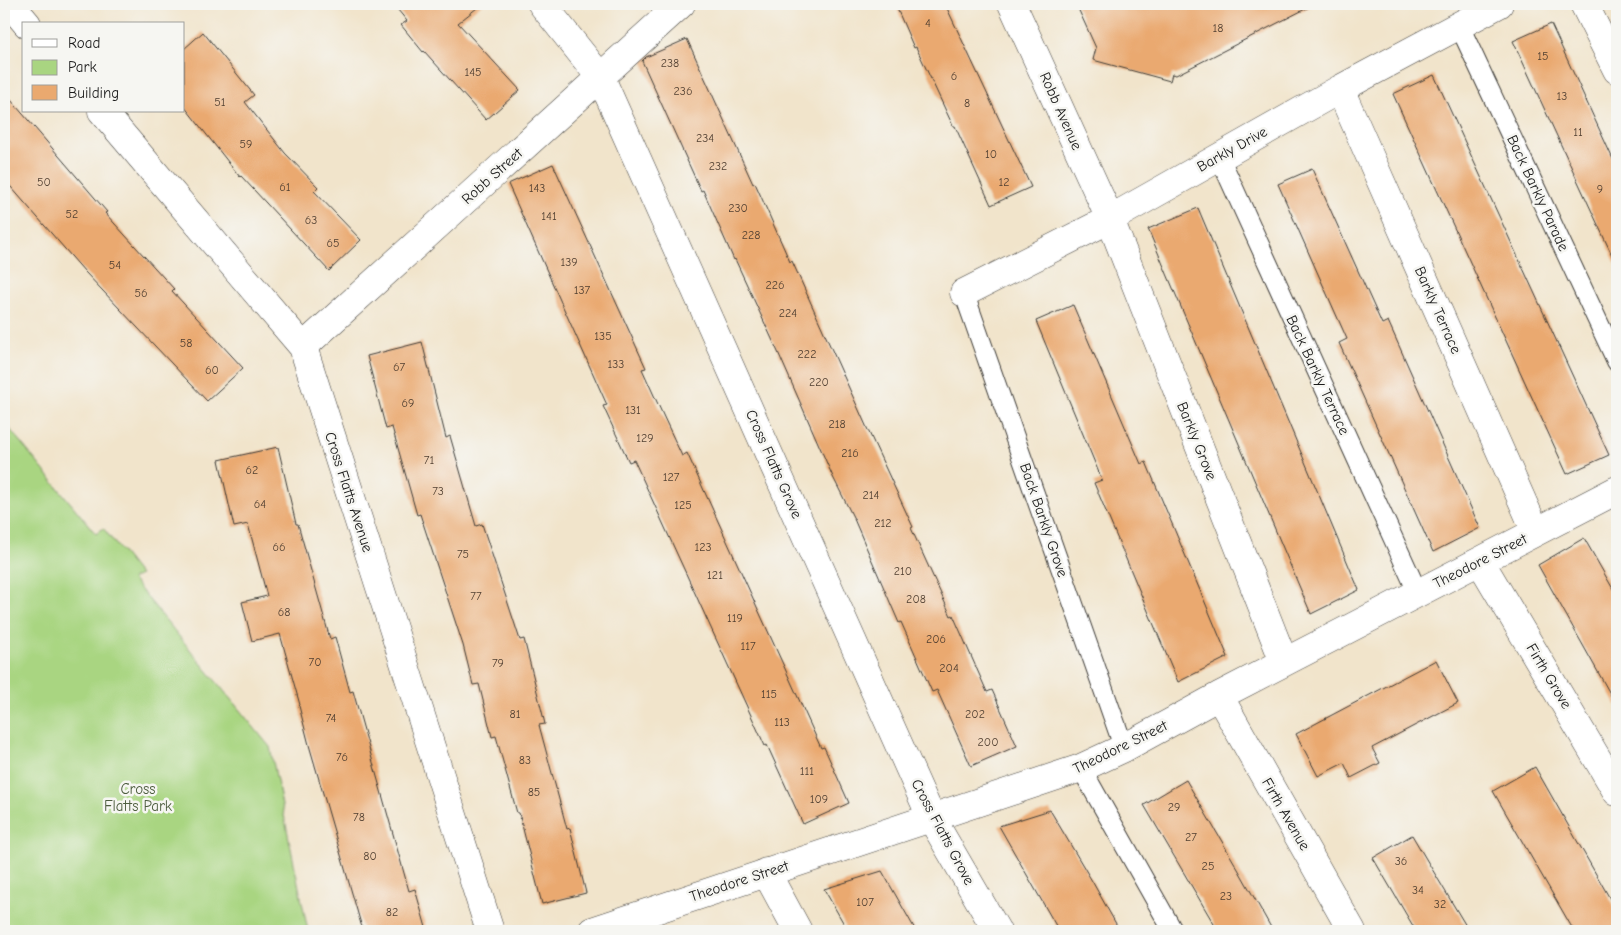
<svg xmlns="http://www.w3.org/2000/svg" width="1621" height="935" viewBox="0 0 1621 935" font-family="'Comic Neue',sans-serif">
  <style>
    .green { fill: #a9d581; stroke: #62784e }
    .building { fill: #eaa96f }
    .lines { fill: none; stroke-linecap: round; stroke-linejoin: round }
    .service-casing { stroke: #3c3a36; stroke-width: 21 }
    .minor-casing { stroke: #3c3a36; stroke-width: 29 }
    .service { stroke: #fff; stroke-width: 19 }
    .minor { stroke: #fff; stroke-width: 28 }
    .labels { text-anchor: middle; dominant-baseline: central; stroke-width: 5; stroke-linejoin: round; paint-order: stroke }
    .number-label { font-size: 12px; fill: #503f31 }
    .street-label { font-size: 15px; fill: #1c1c1c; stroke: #f6f6f2 }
    .park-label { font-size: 15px; fill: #4d5d3f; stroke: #f6f6f2 }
  </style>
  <rect width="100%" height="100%" fill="#f6f6f2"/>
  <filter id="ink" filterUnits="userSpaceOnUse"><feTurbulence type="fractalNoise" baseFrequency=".02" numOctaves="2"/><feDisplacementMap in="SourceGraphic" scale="10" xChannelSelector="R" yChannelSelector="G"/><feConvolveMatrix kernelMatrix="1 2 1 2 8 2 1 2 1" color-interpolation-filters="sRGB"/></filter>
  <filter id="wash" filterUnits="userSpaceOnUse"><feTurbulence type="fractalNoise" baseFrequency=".0096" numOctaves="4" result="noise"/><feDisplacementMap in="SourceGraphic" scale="20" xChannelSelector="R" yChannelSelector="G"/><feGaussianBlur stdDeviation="1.12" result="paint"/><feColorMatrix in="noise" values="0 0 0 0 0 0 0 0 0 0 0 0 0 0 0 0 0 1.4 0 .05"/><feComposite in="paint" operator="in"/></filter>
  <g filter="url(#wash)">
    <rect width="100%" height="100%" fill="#f1e4cb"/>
    <!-- green -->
    <path class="green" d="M4 422 96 534 103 528 140 575 132 579 270 747 308 931H4Z"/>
    <g id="blocks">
      <!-- building -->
      <path class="building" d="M393 4H482L458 23 520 90 486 120 424 51 423 52 401 25 407 21Z
        M895 4H945L1031 187 991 205 955 126H953L916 47 914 48Z
        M1076 4H1315L1176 75 1172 74 1170 81 1093 60 1096 48Z
        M1551 24 1617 168V266L1513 41Z
        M203 32 254 95 245 102 285 153 318 187 314 191 361 240 329 271 241 176 240 177 184 106V49Z
        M687 39 753 184 755 183 790 262 792 261 867 428 913 527 911 528 951 616 953 615 987 692 992 690 1017 746 971 766 937 690 932 692 901 622 899 623 854 519 833 477 778 352 735 259 734 260 703 190 701 191 642 61 646 57Z
        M1434 75 1609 455 1567 474 1393 94Z
        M4 92 107 212 105 213 174 289 172 291 243 368 207 401 85 272 4 179Z
        M553 164 646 368 642 369 662 413 682 456 687 453 821 748 824 747 849 803 803 824 767 745 765 746 634 460 629 462 603 406 607 405 508 184Z
        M1312 169 1382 324 1388 321 1480 528 1433 552 1339 343 1347 339 1278 184Z
        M1198 208 1359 590 1311 614 1148 229Z
        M1073 305 1141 464 1146 462 1228 657 1178 682 1094 483 1102 480 1036 321Z
        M422 342 446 438 450 436 476 526 482 524 520 640 524 639 545 724 539 725 567 829 570 828 586 893 542 904 519 813H517L496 736 492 737 479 684 473 685 463 645 420 514 417 515 392 427 386 429 367 356Z
        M278 447 296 524H298L330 639 335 637 350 692 353 691 409 891 415 889 427 931H363L309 745 299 706 300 705 280 634 252 641 242 602 267 596 248 524 234 527 219 460Z
        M1584 538 1617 596V706L1538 565Z
        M1436 660 1458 703 1372 748 1380 763 1351 778 1344 763 1318 776 1296 734Z
        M1535 767 1617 911V931H1574L1493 791Z
        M1186 780 1238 869 1273 931H1218L1144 805Z
        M1050 810 1092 881 1120 931H1059L999 826Z
        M1412 835 1429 864 1469 931H1416L1373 858Z
        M882 871 916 931H848L824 889Z"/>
    </g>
  </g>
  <g filter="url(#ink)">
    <use href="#blocks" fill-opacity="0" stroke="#3c3a36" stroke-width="1"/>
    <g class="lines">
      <defs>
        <path id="service" d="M1459 25 1617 362
          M1219 156 1418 593
          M964 293 1124 748
          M1081 768 1173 931"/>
        <path id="minor" d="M10 4 27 24
          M542 4 601 78 932 819 997 931
          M1012 4 1110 219 1284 662
          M1584 4 1617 70
          M1340 89 1536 532
          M102 111 303 347 490 931
          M964 293 1110 219 1340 89 1499 4
          M303 347 681 4
          M1480 561 1617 792
          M1219 696 1352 931
          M766 872 798 931
          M592 931 1081 768 1124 748 1219 696 1617 490"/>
      </defs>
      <!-- service casing -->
      <use href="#service" class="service-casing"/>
      <!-- minor casing -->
      <use href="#minor" class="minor-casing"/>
      <!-- service -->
      <use href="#service" class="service"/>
      <!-- minor -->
      <use href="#minor" class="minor"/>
    </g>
  </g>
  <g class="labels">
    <!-- number labels -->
    <g class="number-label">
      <text x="928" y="23">4</text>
      <text x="1218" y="28">18</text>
      <text x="1543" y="56">15</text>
      <text x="670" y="63">238</text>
      <text x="473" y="72">145</text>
      <text x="954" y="76">6</text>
      <text x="683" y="91">236</text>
      <text x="1562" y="96">13</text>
      <text x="220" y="102">51</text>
      <text x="967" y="103">8</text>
      <text x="1578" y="132">11</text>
      <text x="705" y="138">234</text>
      <text x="246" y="144">59</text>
      <text x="991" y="154">10</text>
      <text x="718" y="166">232</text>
      <text x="44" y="182">50</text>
      <text x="1004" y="182">12</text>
      <text x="285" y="187">61</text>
      <text x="537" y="188">143</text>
      <text x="1600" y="189">9</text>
      <text x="738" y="208">230</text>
      <text x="72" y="214">52</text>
      <text x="549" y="216">141</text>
      <text x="311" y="220">63</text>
      <text x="751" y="235">228</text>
      <text x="333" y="243">65</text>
      <text x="569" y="262">139</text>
      <text x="115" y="265">54</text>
      <text x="775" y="285">226</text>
      <text x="582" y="290">137</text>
      <text x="141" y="293">56</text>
      <text x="788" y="313">224</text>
      <text x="603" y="336">135</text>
      <text x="186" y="343">58</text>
      <text x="807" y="354">222</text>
      <text x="616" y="364">133</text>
      <text x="399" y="367">67</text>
      <text x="212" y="370">60</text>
      <text x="819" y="382">220</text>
      <text x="408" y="403">69</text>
      <text x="633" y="410">131</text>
      <text x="837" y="424">218</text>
      <text x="645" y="438">129</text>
      <text x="850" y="453">216</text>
      <text x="429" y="460">71</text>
      <text x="252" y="470">62</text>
      <text x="671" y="477">127</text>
      <text x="438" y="491">73</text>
      <text x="871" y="495">214</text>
      <text x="260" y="504">64</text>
      <text x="683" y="505">125</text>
      <text x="883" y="523">212</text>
      <text x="279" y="547">66</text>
      <text x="703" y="547">123</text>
      <text x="463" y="554">75</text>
      <text x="903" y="571">210</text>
      <text x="715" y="575">121</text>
      <text x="476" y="596">77</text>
      <text x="916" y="599">208</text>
      <text x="284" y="612">68</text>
      <text x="735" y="618">119</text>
      <text x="936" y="639">206</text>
      <text x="748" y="646">117</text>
      <text x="315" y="662">70</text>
      <text x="498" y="663">79</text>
      <text x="949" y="668">204</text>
      <text x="769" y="694">115</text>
      <text x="515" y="714">81</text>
      <text x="975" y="714">202</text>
      <text x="331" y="718">74</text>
      <text x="782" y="722">113</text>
      <text x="988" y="742">200</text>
      <text x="342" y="757">76</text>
      <text x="525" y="760">83</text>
      <text x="807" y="771">111</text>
      <text x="534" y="792">85</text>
      <text x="819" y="799">109</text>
      <text x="1174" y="807">29</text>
      <text x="359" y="817">78</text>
      <text x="1191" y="837">27</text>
      <text x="370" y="856">80</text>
      <text x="1401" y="861">36</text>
      <text x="1208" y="866">25</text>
      <text x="1418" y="890">34</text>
      <text x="1226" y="896">23</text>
      <text x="865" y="902">107</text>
      <text x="1440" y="904">32</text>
      <text x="392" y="912">82</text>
    </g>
    <!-- street labels -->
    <g class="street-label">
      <text transform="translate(1061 111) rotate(66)">Robb Avenue</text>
      <text transform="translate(1232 149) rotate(-29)">Barkly Drive</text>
      <text transform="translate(492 176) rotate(-42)">Robb Street</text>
      <text transform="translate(1538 193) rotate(65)">Back Barkly Parade</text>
      <text transform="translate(1438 310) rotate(66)">Barkly Terrace</text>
      <text transform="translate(1318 375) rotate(65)">Back Barkly Terrace</text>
      <text transform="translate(1197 441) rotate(68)">Barkly Grove</text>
      <text transform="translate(774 464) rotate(66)">Cross Flatts Grove</text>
      <text transform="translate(349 492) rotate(72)">Cross Flatts Avenue</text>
      <text transform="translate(1044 520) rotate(71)">Back Barkly Grove</text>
      <text transform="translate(1480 561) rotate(-27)">Theodore Street</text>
      <text transform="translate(1549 676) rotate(59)">Firth Grove</text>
      <text transform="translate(1120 747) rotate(-26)">Theodore Street</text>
      <text transform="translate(1286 814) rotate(60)">Firth Avenue</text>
      <text transform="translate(943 832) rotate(62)">Cross Flatts Grove</text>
      <text transform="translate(739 881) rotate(-18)">Theodore Street</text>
    </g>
    <!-- park labels -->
    <g class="park-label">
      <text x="138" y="789">Cross<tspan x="138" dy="17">Flatts Park</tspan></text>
    </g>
  </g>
  <!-- margin -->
  <rect width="1621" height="935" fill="none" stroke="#f6f6f2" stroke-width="20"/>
  <!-- legend -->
  <rect x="22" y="22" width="162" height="90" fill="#f6f6f2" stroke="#9f9f9c"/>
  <rect x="32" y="39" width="25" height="8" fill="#ffffff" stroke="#9f9f9c"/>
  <text x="68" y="48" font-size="15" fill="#1c1c1c">Road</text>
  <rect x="32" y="60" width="25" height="15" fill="#a9d581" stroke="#9f9f9c"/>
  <text x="68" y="72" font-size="15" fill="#1c1c1c">Park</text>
  <rect x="32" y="85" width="25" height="15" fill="#eaa96f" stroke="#9f9f9c"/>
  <text x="68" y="98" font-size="15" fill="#1c1c1c">Building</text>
</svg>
